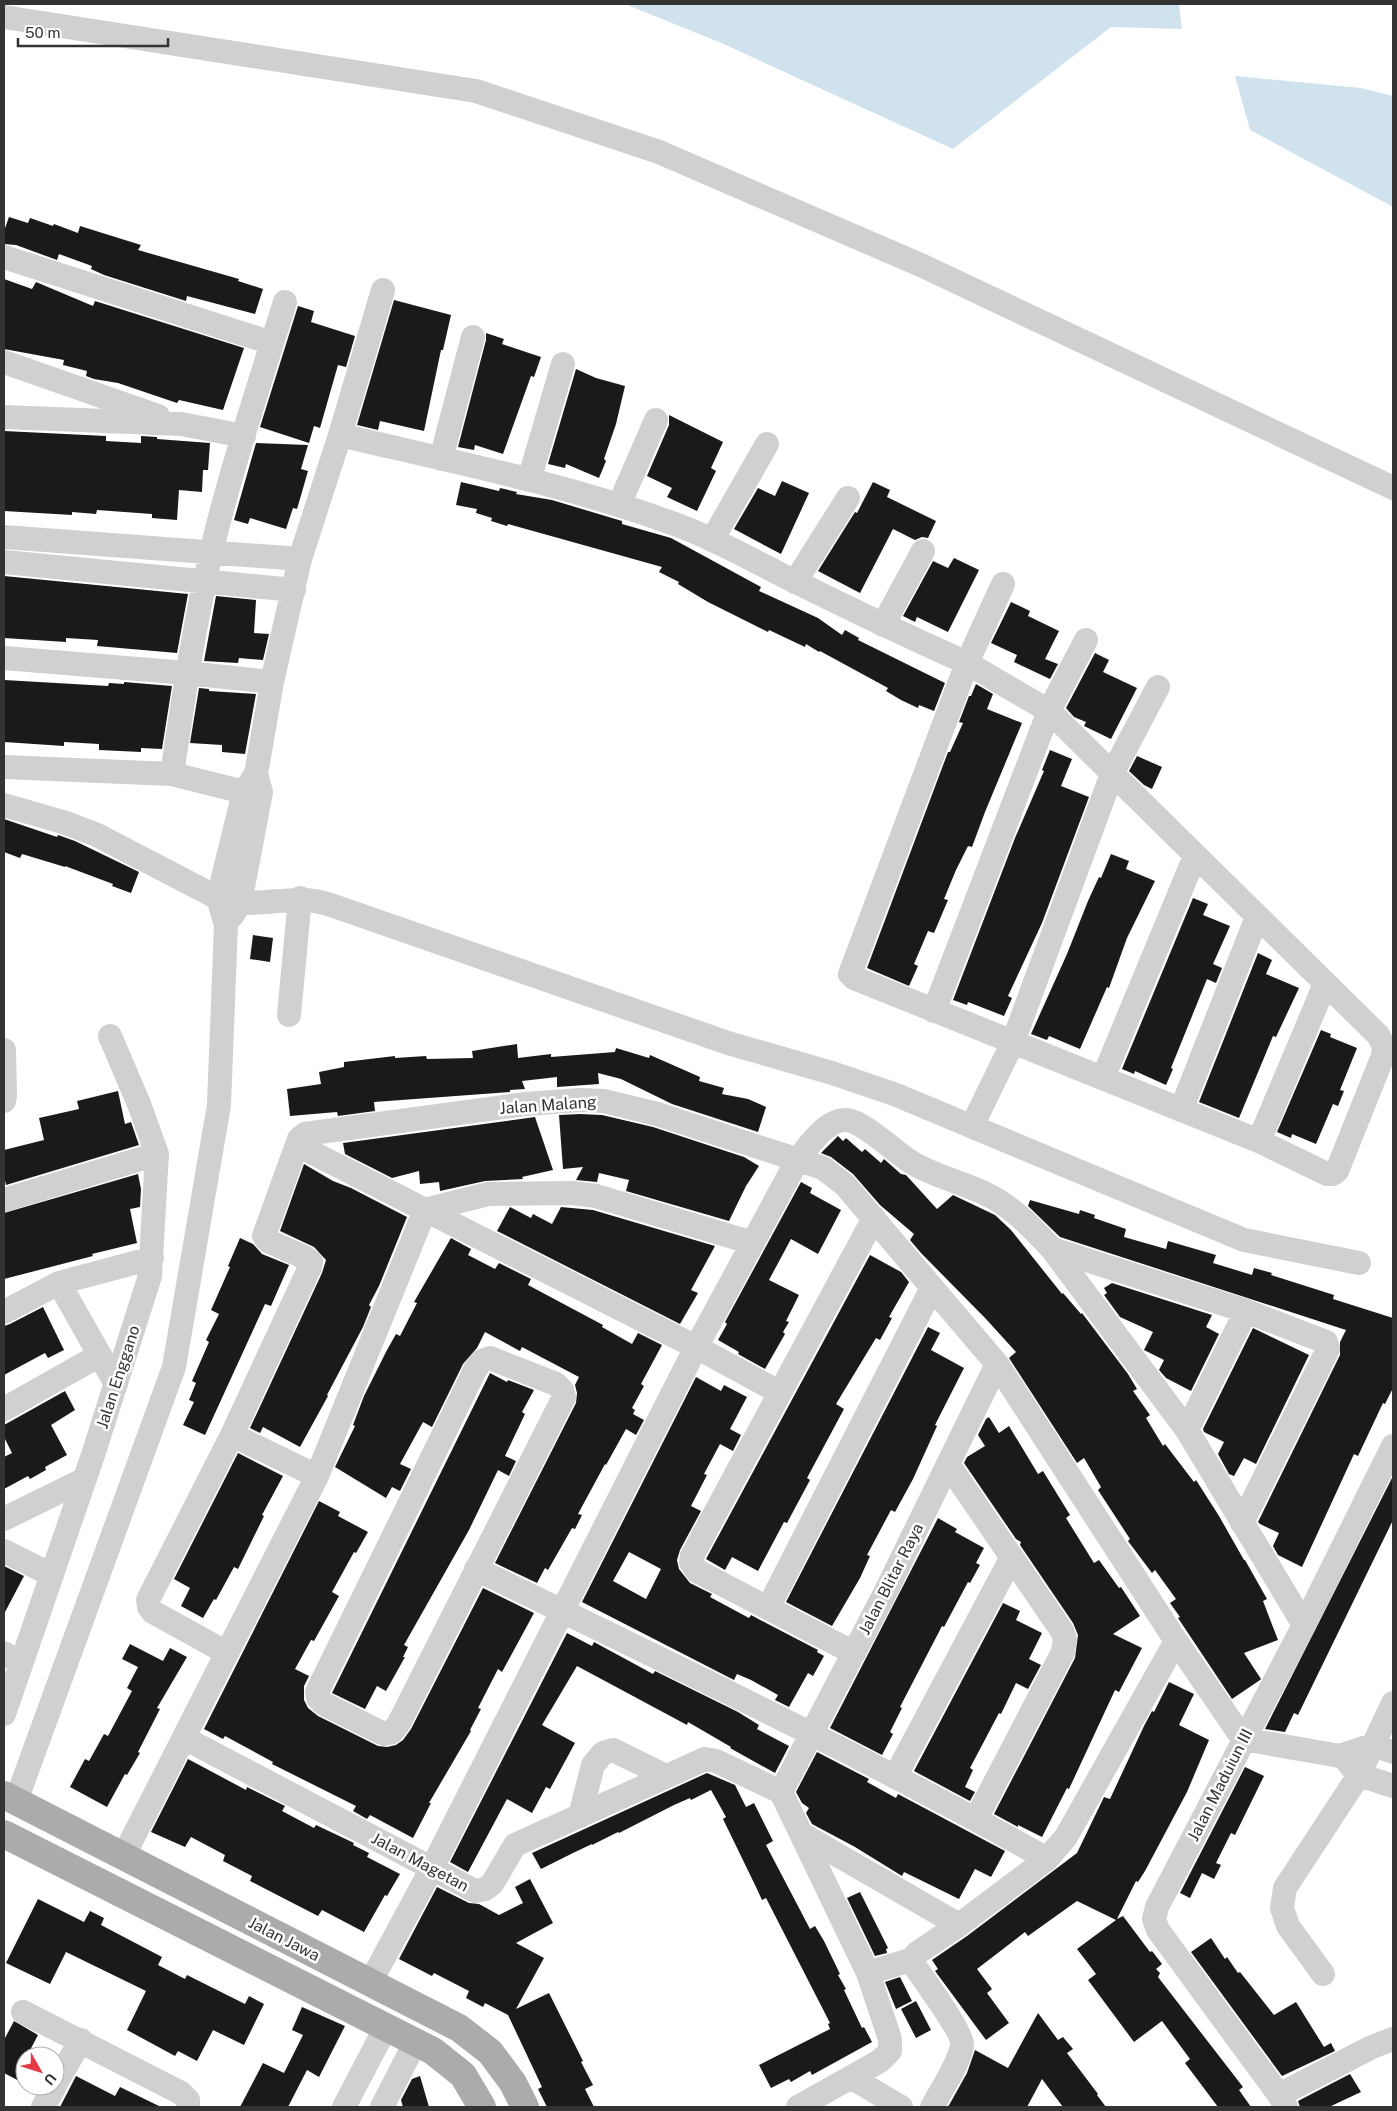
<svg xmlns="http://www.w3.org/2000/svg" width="1397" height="2111" viewBox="0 0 1397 2111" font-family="'Public Sans',sans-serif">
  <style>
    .water { fill: #cfe2ee }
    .building { fill: #1a1a1a; fill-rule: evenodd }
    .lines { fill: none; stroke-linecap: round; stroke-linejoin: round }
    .minor { stroke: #d0d0d0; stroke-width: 24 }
    .major { stroke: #ababab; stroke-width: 28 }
    .labels { text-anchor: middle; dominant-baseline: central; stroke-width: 5; stroke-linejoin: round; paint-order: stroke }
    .street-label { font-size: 16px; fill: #333; stroke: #fff }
  </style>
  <rect width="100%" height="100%" fill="#fff"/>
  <!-- water -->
  <path class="water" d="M625 4H1179L1182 29 1111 27 953 149 719 42Z
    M1235 76 1361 88 1393 96V207L1250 130Z"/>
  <!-- building -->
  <path class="building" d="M9 217 28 223 30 218 53 226 54 224 78 233 80 226 141 245 138 250 239 279 238 281 263 289 255 314 187 296 186 301 104 275 91 269 92 266 59 254 57 260 16 245 4 244V231Z
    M4 279 32 289 36 282 93 306 95 301 244 348 223 410 179 400 177 403 118 383 94 379 86 376 87 371 63 365 64 360 4 349Z
    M394 300 451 315 443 350H441L424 431 380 421 378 430 357 425Z
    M298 306 314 311 311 322 355 336 346 367 338 365 320 428 314 426 309 443 260 427Z
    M486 333 504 339 502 344 541 357 534 377 531 376 503 454 475 445 474 450 458 447 486 340Z
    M576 369 596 378 625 386 616 424 604 459 606 461 599 478 566 464 565 468 548 464Z
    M669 415 723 442 711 468 716 471 697 511 667 497 672 488 647 476 669 425Z
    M4 431 106 436V441L141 443V436L157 437V439L210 443 208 470H203L202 492 179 490 177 520 152 518V514L97 510 96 514 72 512V515L4 511Z
    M256 443 308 445 301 469 308 471 302 492 297 509 293 508 286 529 250 518 248 524 234 520Z
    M782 481 809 493 781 554 734 529 758 488 775 496Z
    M461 482 499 491 500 488 517 492 516 494 552 500 622 521V524L671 538 761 587 759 591 818 618 842 635 845 630 859 638 858 640 945 683 934 711 919 705 918 708 901 700 886 691 888 688 820 651 819 652 806 644 805 647 769 630 768 632 708 602 678 584 679 582 659 572 662 567 508 524 507 526 491 521 492 518 476 513 477 509 456 505Z
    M873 482 890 490 887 497 936 521 928 538 922 537 915 540 893 529 860 593 818 571 855 512 857 513Z
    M954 558 979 570 948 632 917 617 915 622 903 616 933 561 948 568Z
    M4 576 188 594 177 653 97 646 98 640 66 638V642L4 638Z
    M216 596 256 600 254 633 269 634 263 660 239 658 238 663 204 661Z
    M1011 602 1030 611 1028 616 1059 631 1045 659 1058 664 1050 679 1014 662 1017 655 991 643Z
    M1095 653 1109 660 1103 672 1137 688 1111 739 1084 726 1086 722 1074 717 1066 708Z
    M4 680 108 686 109 683 124 684V682L172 686 162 749 141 748V752L99 750V744L64 742V746L4 742Z
    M976 684 993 694 987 709 1022 723 985 812 972 847 968 846 956 870 944 899 948 900 934 933 928 931 914 964 918 966 909 986 867 968 948 752H950L963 723 959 722 969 696H971Z
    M199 688 209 689V691L256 694 245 754 222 752V745L190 743Z
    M1050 750 1072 759 1061 786 1089 797 1042 923 1008 996 1012 998 1004 1016 968 1002 967 1005 953 1000 1015 838 1044 771 1042 770Z
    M1137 756 1162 767 1152 789 1144 785 1129 771Z
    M4 819 57 837 58 835 75 841 139 872 131 893 112 886 113 884 65 866V867L22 854 20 858 4 852Z
    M1111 854 1129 861 1126 869 1155 881 1127 938 1109 988 1107 987 1080 1049 1049 1036 1047 1040 1031 1034 1067 954 1088 901 1099 877 1101 878Z
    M1193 898 1208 904 1203 915 1230 926 1213 964 1222 968 1216 983 1207 979 1171 1068 1173 1069 1166 1085 1135 1071 1134 1074 1122 1069Z
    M253 935 273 938 270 962 250 959Z
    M1258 953 1272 960 1266 974 1299 988 1276 1037 1273 1036 1239 1118 1199 1102Z
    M1321 1030 1331 1034 1330 1037 1357 1048 1340 1090 1344 1091 1338 1106 1333 1104 1316 1144 1292 1134 1291 1138 1277 1132Z
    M517 1044 518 1058 551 1054V1057L615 1052 616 1048 649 1058 650 1055 700 1077 699 1081 724 1088 722 1094 748 1099 766 1107 758 1132 672 1104 621 1079 598 1073 599 1084 557 1087V1077L522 1081 525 1089 510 1090V1092L374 1102 375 1111 338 1116 337 1112 290 1116 287 1089 321 1084 319 1072 344 1067V1062L395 1056V1058L426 1056 427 1059 473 1058 472 1051Z
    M118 1091 125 1124 131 1122 139 1145 6 1185 4 1176V1150L44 1140 39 1118 79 1109 77 1101Z
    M580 1114 602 1115 653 1127 744 1157 759 1166 746 1186 729 1221 626 1191 629 1180 599 1173 597 1182 576 1180 583 1167 563 1169 559 1115Z
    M535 1117 553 1170 522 1177 523 1179 485 1181 440 1191 439 1182 420 1184 419 1171 392 1178 345 1154 343 1143Z
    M838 1136 843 1141 846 1138 862 1152 865 1149 881 1163 884 1159 901 1174 906 1175 937 1209 953 1195 995 1215 1011 1230 1062 1294 1063 1293 1081 1314 1082 1313 1128 1374 1137 1389 1133 1391 1150 1415 1146 1418 1163 1446 1165 1444 1194 1482 1196 1480 1219 1516 1244 1560H1245L1267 1599 1263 1601 1278 1640 1244 1653 1261 1679 1260 1680 1232 1699 1178 1618 1180 1617 1170 1603 1176 1599 1155 1570 1152 1573 1128 1541 1130 1539 1098 1490 1101 1487 1084 1458 1077 1463 1009 1358 1016 1352 986 1319 921 1253 910 1240 914 1234 880 1205 853 1174 831 1157 821 1153Z
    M304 1164 333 1181 351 1188 407 1217 379 1286 369 1305 371 1307 363 1327 327 1395 328 1396 300 1447 263 1427 260 1433 250 1428 322 1273 326 1260 314 1247 280 1231Z
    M138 1174 141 1189 140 1207 130 1209 137 1243 92 1254 93 1256 4 1279V1213Z
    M801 1182 812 1188 810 1193 841 1210 818 1254 791 1239 769 1280 799 1295 786 1321 789 1322 783 1332 785 1334 765 1369 738 1354 739 1352 718 1340 727 1324 725 1322Z
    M1030 1200 1079 1214 1080 1210 1095 1215 1094 1218 1126 1229 1124 1237 1166 1249 1168 1241 1216 1255 1213 1263 1252 1275 1254 1268 1272 1273 1271 1275 1334 1295 1333 1299 1393 1318V1388L1385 1404 1383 1403 1358 1456 1354 1454 1302 1567 1278 1555 1273 1546 1279 1533 1260 1524 1258 1522 1340 1355V1342L1346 1330 1060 1237 1028 1206Z
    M510 1207 531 1218 533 1214 552 1224 561 1207 593 1210 715 1246 691 1290 698 1293 680 1324 497 1231Z
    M240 1238 253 1244 262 1254 289 1265 271 1306 265 1304 205 1435 183 1425 194 1402 189 1400 196 1383 192 1381 209 1342 206 1340 219 1314 211 1310 230 1267 228 1266Z
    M451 1238 471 1249 468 1255 495 1269 499 1263 531 1279 528 1285 603 1325 602 1327 632 1344 638 1333 662 1345 641 1384 644 1386 632 1408 635 1410 633 1414 644 1420 636 1435 626 1429 606 1465 605 1464 578 1514 582 1515 575 1529 572 1528 548 1570 545 1568 537 1583 495 1563 576 1403 577 1393 575 1385 579 1377 522 1347 520 1351 485 1332 477 1348 463 1364 432 1427 423 1422 400 1464 411 1469 400 1491 392 1487 386 1498 335 1467 355 1426 353 1425 364 1396 387 1350 396 1334 400 1336 417 1303 414 1302Z
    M870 1255 901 1272 909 1282 889 1317 892 1318 880 1340 876 1338 836 1404 844 1409 807 1478 810 1480 787 1523 784 1522 758 1571 732 1557 725 1570 706 1559Z
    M1112 1283 1212 1315 1206 1327 1219 1334 1191 1391 1166 1378 1159 1370 1164 1360 1144 1350 1153 1332 1120 1317 1104 1295 1107 1293 1104 1288Z
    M43 1307 64 1350 48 1358 45 1353 4 1375V1326L10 1324Z
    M928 1327 940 1333 931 1350 964 1368 935 1425 937 1426 913 1479 895 1512 891 1510 867 1555 870 1556 860 1578 832 1626 786 1602Z
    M1253 1328 1309 1355 1256 1464 1244 1458 1234 1476 1229 1474 1218 1454 1224 1442 1204 1432 1203 1429Z
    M490 1373 507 1382 508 1380 534 1390 522 1412 525 1414 505 1456 516 1461 509 1476 498 1470 469 1530 404 1645 408 1647 403 1657H405L386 1691 377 1686 365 1709 332 1693Z
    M696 1377 721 1391 724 1385 747 1397 730 1429 741 1435 733 1451 720 1444 704 1474 707 1475 691 1506 701 1511 680 1550 677 1560 679 1569 690 1583 712 1594 710 1597 749 1618 751 1615 768 1624 818 1650 817 1652 824 1656 813 1676 808 1673 789 1707 775 1700 778 1695 751 1680 737 1674 734 1680 582 1602ZM629 1552 661 1569 646 1599 613 1581Z
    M65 1391 75 1410 51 1425 67 1455 45 1467 46 1470 30 1479 28 1476 4 1489V1457L12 1453 4 1437V1425Z
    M989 1417 999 1433 1009 1426 1038 1474 1043 1471 1070 1515 1066 1518 1094 1563 1099 1560 1119 1588 1121 1587 1140 1616 1113 1634 1142 1648 1119 1692 1115 1690 1069 1789 1067 1788 1042 1837 1018 1825V1827L994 1814 1075 1658 1078 1635 1073 1623 1020 1545 1021 1542 1016 1539 964 1463 967 1457 985 1446 978 1435 986 1419Z
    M238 1453 283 1476 262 1515 264 1516 238 1569 234 1567 216 1600 214 1599 203 1618 181 1606 190 1588 174 1579Z
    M1393 1476V1520L1298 1715 1294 1713 1285 1732 1265 1729Z
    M319 1501 340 1512 338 1516 368 1532 356 1553 354 1552 332 1592 339 1596 314 1641 311 1640 295 1669 309 1676 304 1686V1700L308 1708 318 1716 378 1746 387 1747 396 1745 403 1740 411 1729 483 1588 534 1613 502 1672 498 1669 478 1708 481 1709 470 1730 471 1731 429 1803H431L413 1838 370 1815 367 1819 353 1811 356 1806 272 1764 273 1762 225 1736 223 1739 204 1729Z
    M938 1518 957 1529 955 1532 984 1548 976 1563 980 1565 970 1583 968 1582 944 1627 942 1626 900 1707 902 1708 890 1732 893 1734 882 1755 830 1728Z
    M4 1566 24 1576 4 1614Z
    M1003 1603 1020 1611 1016 1620 1042 1633 1029 1659 1041 1665 1028 1689 1016 1683 1001 1714 999 1713 970 1768 973 1770 965 1787 975 1792 970 1801 914 1771Z
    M567 1633 592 1646 594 1642 653 1674 655 1671 738 1712 759 1725 757 1729 789 1746 775 1773 730 1748 731 1747 688 1722 687 1725 577 1666 542 1725 575 1743 550 1789 546 1787 532 1813 507 1799 468 1872 450 1862Z
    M130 1644 163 1661 170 1648 187 1657 157 1708 160 1709 138 1752 140 1753 127 1775 125 1774 107 1807 70 1787 85 1759 89 1761 104 1734 108 1736 132 1691 127 1688 138 1667 122 1659Z
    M1169 1682 1194 1694 1179 1725 1209 1740 1187 1792 1145 1871 1138 1882 1136 1881 1117 1919 1123 1916 1150 1952 1152 1951 1162 1964 1156 1969 1160 1973 1158 1977 1243 2087 1239 2090 1251 2107H1218L1185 2063 1190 2059 1162 2021 1134 2042 1088 1980 1096 1974 1077 1949 1116 1920 1077 1901 1028 1936 1025 1932 977 1969 992 1989 987 1993 1009 2023 986 2040 935 1971 938 1969 932 1960 967 1936 1077 1853 1104 1797 1110 1799 1144 1726 1152 1711 1154 1712Z
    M817 1752 869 1779 867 1782 896 1798 898 1794 1005 1851 991 1877 975 1869 959 1899 904 1872 902 1876 855 1847 812 1824 806 1813 809 1808 802 1803 796 1792Z
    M188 1759 246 1790 247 1787 285 1806 282 1811 314 1828 316 1825 354 1843 353 1845 369 1853 367 1857 400 1874 387 1896 385 1895 364 1932 322 1910 318 1916 250 1881 252 1876 223 1861 225 1855 191 1837 185 1847 151 1832Z
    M1245 1767 1264 1776 1235 1835 1231 1833 1216 1863 1221 1865 1214 1879 1202 1873 1190 1898 1180 1893Z
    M707 1773 735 1785 746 1807 754 1803 773 1841 766 1845 810 1929 815 1926 824 1941 840 1974 838 1975 846 1989 844 1990 862 2028 864 2027 872 2042 812 2075 810 2071 791 2082 789 2079 771 2088 759 2065 830 2029 828 2024 830 2023 766 1898 762 1900 756 1887 723 1819 726 1817 711 1790 691 1800 690 1798 674 1805 619 1833 618 1832 592 1845V1844L573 1853 541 1869 532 1853Z
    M530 1879 553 1923 516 1943 544 1958 516 2009 549 1993 583 2061 581 2062 593 2085 585 2089 594 2107H547L538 2089 542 2087 508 2015 485 2003 483 2007 466 1998 469 1991 434 1973 432 1976 399 1959 437 1887 469 1903 479 1904 499 1915 523 1903 515 1887Z
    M860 1892 888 1948 886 1949 887 1953 875 1956 847 1898Z
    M38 1899 84 1922 90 1911 104 1918 101 1925 162 1957 158 1965 185 1979 187 1975 245 2004 249 1996 264 2004 244 2045 213 2030 197 2061 178 2051 175 2056 127 2030 146 1991 66 1952 50 1984 6 1963Z
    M1211 1938 1225 1959 1227 1957 1238 1973 1240 1972 1274 2015 1296 2002 1324 2047 1331 2043 1335 2051 1282 2076 1191 1952Z
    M900 1977 912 2001 896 2009 885 1982Z
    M916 2001 931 2030 916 2038 901 2009Z
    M302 2007 345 2026 319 2077 307 2070 288 2107H240L263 2063 284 2073 303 2035 292 2030Z
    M1038 2013 1058 2040 1063 2037 1073 2049 1067 2053 1098 2094 1097 2095 1106 2107H1063L1042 2079 1027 2107H948L967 2073 975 2050 1008 2068Z
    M14 2021 38 2035 27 2056H25V2084L4 2073V2040Z
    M1350 2074 1361 2092 1329 2107H1300L1298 2101Z
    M76 2076 115 2096 120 2087 161 2107H60Z
    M420 2076 429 2107H403L401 2100 412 2079Z"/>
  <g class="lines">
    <!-- minor -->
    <path class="minor" d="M4 17 476 91 659 152 923 266 1393 488
      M4 257 272 343
      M4 362 158 416
      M4 417 181 424 244 436
      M340 435C454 462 570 485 680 526 720 541 757 563 796 582 852 610 909 637 967 663L850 974 854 978 1259 1141 1327 1174H1333L1337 1171 1383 1056 1384 1046 1378 1035 1049 711 967 663 1003 584
      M441 459 473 337
      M529 480 563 364
      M619 505 656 420
      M4 537 300 559
      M712 540 767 444
      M4 562 294 590
      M795 582 848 498
      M883 625 923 551
      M4 658 187 673 272 682
      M4 767 172 774 244 792H259
      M172 774C183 700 194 626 211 553 231 469 259 385 285 302
      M4 805 66 823 97 835 218 898C226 900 234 903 241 903 271 904 299 895 328 904L728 1043 832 1073 894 1094 1244 1240 1359 1263
      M232 916 240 903 261 792 256 774 272 682 300 559 340 435 383 290
      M934 1011 1049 711 1086 640
      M289 1015 300 898
      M4 1050 5 1096 4 1101
      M1103 1078 1195 856
      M1181 1110 1257 917
      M972 1126 1013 1042 1112 774 1158 687
      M1259 1141 1325 984
      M297 1145 696 1347 779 1392
      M4 1200 157 1154
      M1052 1249 1246 1311 1326 1342 1328 1349 1242 1523
      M59 1283 116 1384
      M4 1312 59 1283 152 1258
      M490 1358 556 1384 562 1390 564 1397 399 1723 392 1732 384 1734 324 1704 318 1698 317 1692 475 1370 482 1361Z
      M4 1409 100 1355
      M1187 1430 1246 1311
      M232 1435 317 1476
      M948 1464 1062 1631 1065 1639 1063 1652 976 1819
      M4 1519 85 1479
      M4 1551 52 1575
      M476 1569C668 1663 861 1754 1047 1859
      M768 1608 932 1288
      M4 1653 21 1663
      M227 1653 153 1612 149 1607 148 1600 232 1435 310 1267 311 1262 306 1258 268 1241 264 1236 299 1139 305 1134 525 1104 580 1100 604 1101 657 1114 823 1168 845 1185 997 1364 1176 1641 1243 1739 1340 1756 1373 1745 1393 1752
      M854 1653 697 1571 691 1562 692 1556 874 1218
      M4 1714 93 1455 150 1276 157 1154 139 1104 110 1036
      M184 1738 475 1891 485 1889 492 1884 515 1845 705 1759 716 1761 781 1792
      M1349 1764 1359 1775 1393 1786
      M895 1777 1012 1557
      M781 1792 885 1593 997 1364
      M781 1792 868 1973 890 2039V2051L880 2061 798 2107
      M16 1801 174 1367 219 1105 226 925 218 898 244 792 256 774
      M580 1816 593 1765 603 1753 613 1750 666 1776
      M803 1835 959 1925
      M123 1857 317 1476 425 1210 488 1194 572 1193 596 1196 753 1243
      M868 1973 913 1959
      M1323 1974 1288 1926 1282 1908 1285 1888 1359 1775 1393 1703
      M370 1983 432 1868 692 1355 798 1159C809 1146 827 1118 847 1120 864 1122 895 1152 911 1162 935 1177 963 1182 988 1195 1013 1207 1033 1229 1052 1249L1187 1430 1304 1625
      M23 2012 181 2093 188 2100V2107
      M852 2078 901 2107
      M55 2085 81 2040
      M1279 2095 1372 2047 1393 2039
      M43 2107 55 2086
      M344 2107 386 2027
      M382 2107 415 2043
      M932 2107C941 2090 960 2063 962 2044 963 2033 922 1977 914 1965L913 1959 917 1953 959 1925 1047 1859 1066 1837 1176 1641
      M1286 2107 1279 2095 1158 1930 1154 1919 1157 1907 1304 1625 1393 1446"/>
    <!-- major -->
    <path class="major" d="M4 1795 459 2028 490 2052 513 2083 525 2107
      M4 1834 433 2051 463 2075 482 2107"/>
  </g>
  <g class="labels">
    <!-- street labels -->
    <g class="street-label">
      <text transform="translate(548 1105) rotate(-4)">Jalan Malang</text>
      <text transform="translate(118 1377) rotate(-72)">Jalan Enggano</text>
      <text transform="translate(891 1579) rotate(-63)">Jalan Blitar Raya</text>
      <text transform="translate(1220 1785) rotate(-63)">Jalan Maduiun III</text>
      <text transform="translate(420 1862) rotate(28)">Jalan Magetan</text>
      <text transform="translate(284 1939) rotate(27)">Jalan Jawa</text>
    </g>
  </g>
  <!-- border -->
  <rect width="1397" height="2111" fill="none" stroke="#333333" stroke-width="10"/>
  <!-- north arrow -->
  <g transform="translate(40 2071) rotate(129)"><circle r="24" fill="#ffffff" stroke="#adadad"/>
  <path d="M0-4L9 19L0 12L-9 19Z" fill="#e63946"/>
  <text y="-8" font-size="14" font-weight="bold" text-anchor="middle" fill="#333333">U</text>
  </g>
  <!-- scale -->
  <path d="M18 38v8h150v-8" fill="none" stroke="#333333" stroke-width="2.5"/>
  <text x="25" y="38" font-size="15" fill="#333333" stroke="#ffffff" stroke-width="4" paint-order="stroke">50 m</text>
</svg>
